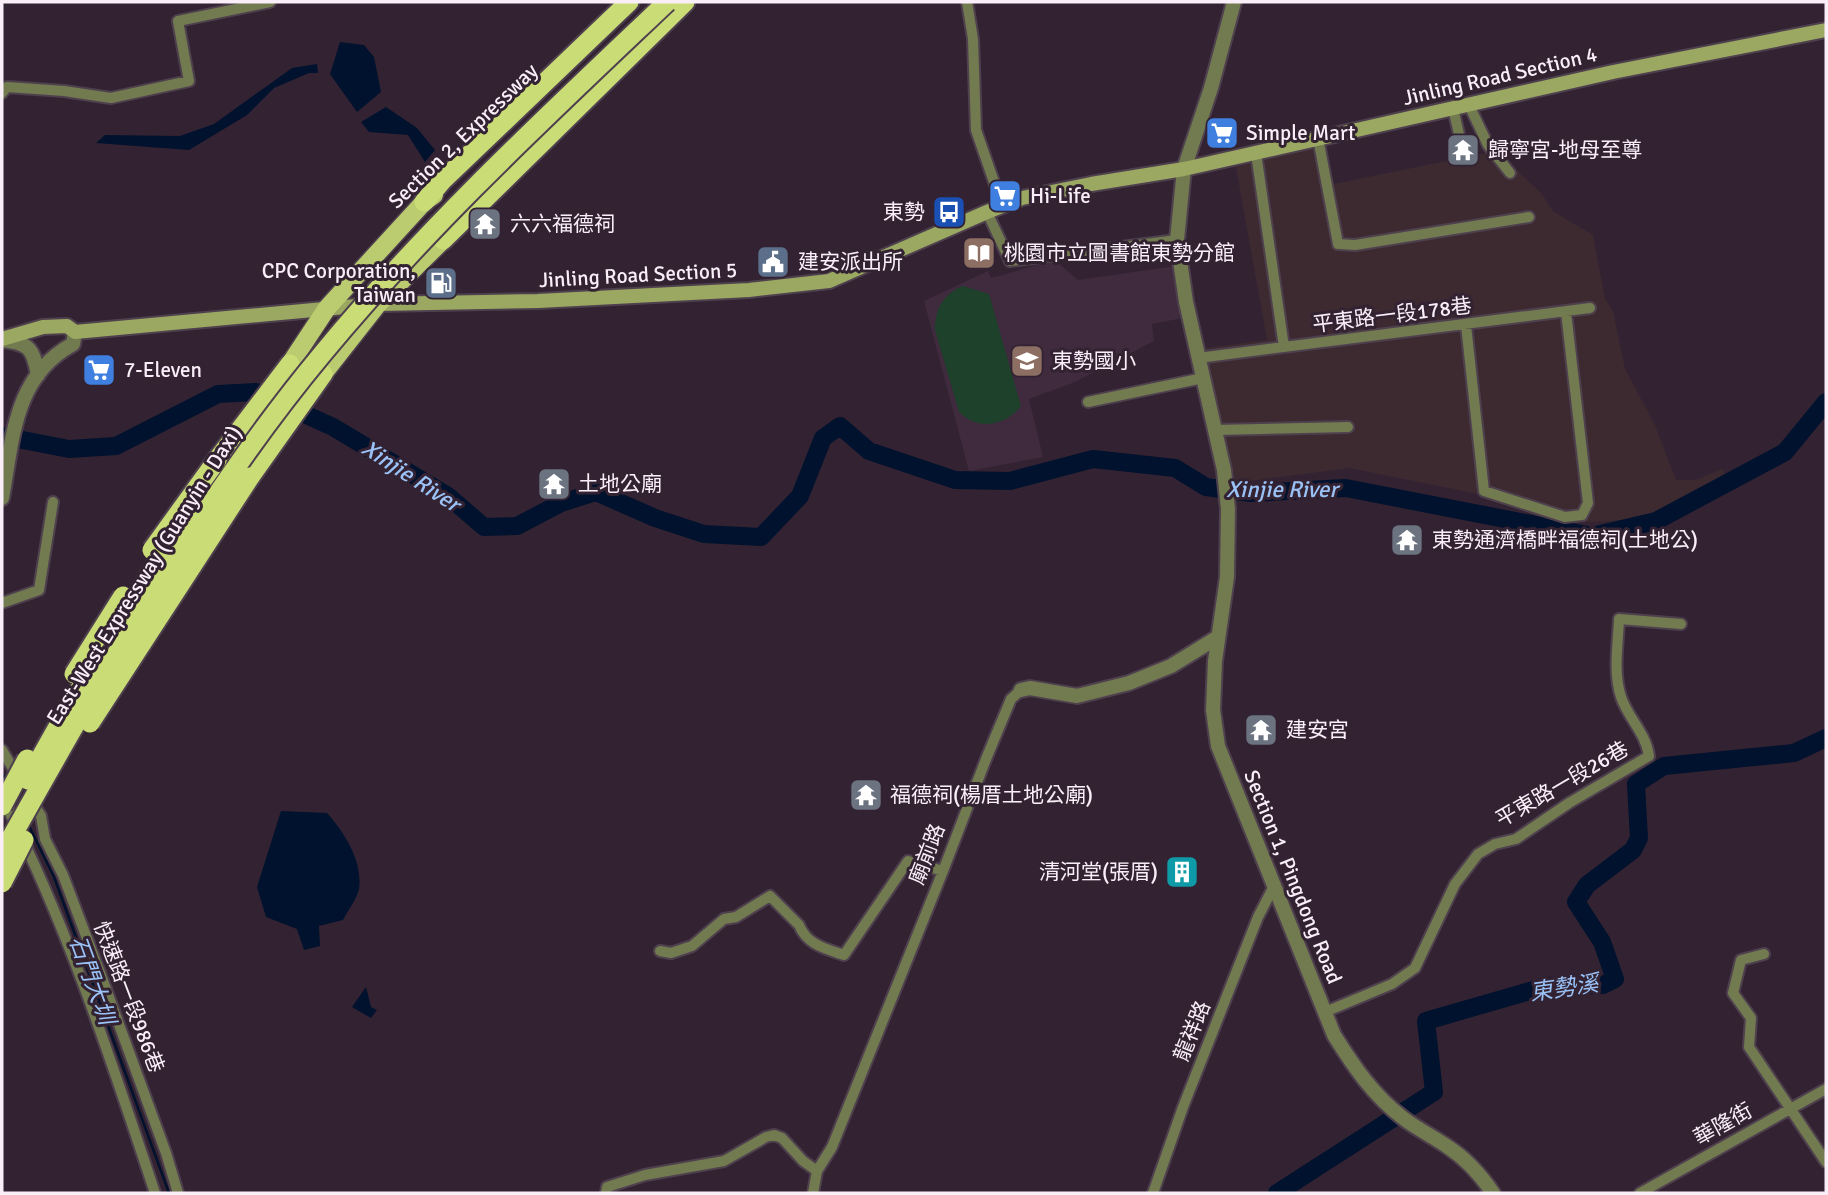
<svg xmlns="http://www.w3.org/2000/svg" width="1828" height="1195" viewBox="0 0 1828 1195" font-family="Signika,'Noto Sans TC',sans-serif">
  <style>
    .industrial { fill: #3d2a31 }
    .built { fill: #3f2a3e }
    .green { fill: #1e412b }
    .water { fill: #00122e }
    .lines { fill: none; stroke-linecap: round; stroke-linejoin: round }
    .stream { stroke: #00122e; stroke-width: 2.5 }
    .river { stroke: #00122e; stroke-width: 18 }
    .minor-casing { stroke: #4f404e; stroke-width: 14 }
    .tertiary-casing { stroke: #4f404e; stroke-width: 18 }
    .secondary-casing { stroke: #4f404e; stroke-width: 18 }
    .primary-casing { stroke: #4f404e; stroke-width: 21 }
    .trunk-casing { stroke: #4f404e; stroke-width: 23 }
    .minor { stroke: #727a50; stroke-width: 10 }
    .tertiary { stroke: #727a50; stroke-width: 14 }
    .secondary { stroke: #9ba862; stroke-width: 14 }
    .primary { stroke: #bbcc70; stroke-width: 18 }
    .trunk { stroke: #cadc76; stroke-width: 19 }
    .trunk-bridge-casing { stroke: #4f404e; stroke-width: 23; stroke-linecap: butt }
    .trunk-bridge { stroke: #cadc76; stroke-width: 19 }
    .labels { text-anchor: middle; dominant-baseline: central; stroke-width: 6; stroke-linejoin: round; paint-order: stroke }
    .street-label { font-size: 21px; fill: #faeff9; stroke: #332332 }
    .poi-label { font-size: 21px; fill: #faeff9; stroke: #332332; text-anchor: start }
    .water-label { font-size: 23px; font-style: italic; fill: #9ac2f7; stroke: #332332 }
  </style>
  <rect width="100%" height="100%" fill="#332332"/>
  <!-- industrial -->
  <path class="industrial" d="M1324 140 1334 184 1496 151 1541 193 1554 212 1593 235 1605 299 1613 311 1625 369 1654 423 1676 480H1696L1722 469 1728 478 1662 514 1638 519 1596 522 1568 521 1478 494 1350 468 1233 483 1205 348 1267 340 1236 167Z"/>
  <!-- built -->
  <path class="built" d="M1055 260 1078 280 1176 266 1183 318 1152 324 1154 341 1075 382 1029 399 1043 457 969 471 924 301 988 271 991 278Z"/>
  <!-- green -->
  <path class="green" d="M963 286 989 294 1021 406C1005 426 978 431 959 412L935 330C934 310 944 293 963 286Z"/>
  <!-- water -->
  <path class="water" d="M340 42 364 45 374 57 381 92 357 112 330 74Z
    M317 64 318 73H309L274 88 247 115 189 150 96 143 105 135 180 136 214 124 292 68Z
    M386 107 417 128 435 150 425 162 408 135 369 132 361 122Z
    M281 811 327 813C344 832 363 861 359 889 357 899 348 910 343 920L319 926 320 946 304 950 297 929 266 917 257 887Z
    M366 987 371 1007 377 1010 371 1018 352 1007Z"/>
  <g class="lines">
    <!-- stream -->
    <path class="stream" d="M2 773 6 781
      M28 824 54 877 169 1193"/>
    <!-- river -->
    <path class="river" d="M2 436 69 449 116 446 218 394 256 392 333 427 448 496 484 527 517 526 561 503 596 492 655 518 704 534 761 537 800 496 823 438 840 426 869 451 955 480 1010 481 1093 459 1175 468 1206 487 1251 493 1346 488 1592 536 1656 521 1785 452 1826 402
      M1277 1193 1434 1092 1426 1021 1547 986 1603 985 1615 979 1602 942 1576 902 1587 885 1633 850 1639 838 1636 784 1664 766 1794 753 1826 738"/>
    <defs>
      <path id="minor" d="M967 2 973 39 976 130 1002 205
        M2 93 7 87 64 91 111 98 189 81 178 21 270 2
        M1469 105 1488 145 1510 173
        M1453 108 1461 143
        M1318 138 1338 244 1355 245 1529 217
        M1256 153 1284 347
        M987 212 1010 261 1177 240
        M1466 325 1484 491 1565 517 1582 515 1588 503 1566 312
        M1198 358 1590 308
        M1088 402 1203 378
        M1215 430 1348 427
        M2 603 39 590 53 502
        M2 750 18 777
        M31 800 41 816 45 839 63 875 102 978 166 1153 178 1193
        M4 801C68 927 111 1060 155 1193
        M660 951 671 953 692 946 724 919 736 917 770 896 799 925C807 945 826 949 844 955L908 861 943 871
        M1764 954 1741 960 1733 993 1751 1018 1749 1047 1826 1162
        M1325 1012 1392 984 1415 968 1455 884 1478 854 1495 844 1516 839 1569 803 1649 756C1646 733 1628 718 1621 697 1613 673 1618 644 1619 619L1681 624
        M606 1193 607 1187 645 1175 724 1161 766 1137 774 1135 782 1138 803 1161 817 1171
        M813 1193 817 1171 832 1147 943 871 986 759 1011 699 1021 690
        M1153 1193 1183 1107 1258 917 1274 886
        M1640 1193 1826 1089"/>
      <path id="tertiary" d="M1234 2 1211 88 1184 169 1177 240 1186 302 1224 470 1228 509 1227 577 1215 661 1213 710 1218 746 1334 1035C1354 1067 1373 1095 1403 1118 1417 1129 1434 1137 1448 1147 1465 1158 1482 1177 1493 1193
        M2 340C29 343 33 348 38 375
        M2 498C13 438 14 376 73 344L75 332
        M1021 690 1030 688 1077 696 1129 683 1171 666 1218 637"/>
      <path id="secondary" d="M2 339 43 327 67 326 75 332 378 304 538 301 749 290 829 281 987 212 1022 198 1091 184 1184 169 1613 72 1826 30"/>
      <path id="primary" d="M286 378 290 364 327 308 424 202 434 195
        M312 382 323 374 378 304 443 240 450 229"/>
      <path id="trunk" d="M424 202 442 181 629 2
        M443 240 685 2
        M217 460 290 364
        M250 477 323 374"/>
    </defs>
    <!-- minor casing -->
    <use href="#minor" class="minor-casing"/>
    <!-- tertiary casing -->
    <use href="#tertiary" class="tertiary-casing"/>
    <!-- secondary casing -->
    <use href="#secondary" class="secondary-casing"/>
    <!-- primary casing -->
    <use href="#primary" class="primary-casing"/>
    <!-- trunk casing -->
    <use href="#trunk" class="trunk-casing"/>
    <!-- minor -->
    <use href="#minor" class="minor"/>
    <!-- tertiary -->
    <use href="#tertiary" class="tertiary"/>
    <!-- secondary -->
    <use href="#secondary" class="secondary"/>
    <!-- primary -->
    <use href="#primary" class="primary"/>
    <!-- trunk -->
    <use href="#trunk" class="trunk"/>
    <defs>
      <path id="trunk-bridge" d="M152 550 217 460
        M123 621 151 573 174 540
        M74 674 123 596
        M90 723 250 477
        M28 780 73 700 98 661
        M2 806 27 759
        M2 854C97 685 198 503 323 353 427 227 548 115 667 2
        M2 883 24 840"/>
    </defs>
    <!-- trunk-bridge casing -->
    <use href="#trunk-bridge" class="trunk-bridge-casing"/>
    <!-- trunk-bridge -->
    <use href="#trunk-bridge" class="trunk-bridge"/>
  </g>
  <!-- icons -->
  <defs>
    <symbol id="supermarket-square" viewBox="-11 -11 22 22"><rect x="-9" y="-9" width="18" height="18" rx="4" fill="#3f7fe0" stroke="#332332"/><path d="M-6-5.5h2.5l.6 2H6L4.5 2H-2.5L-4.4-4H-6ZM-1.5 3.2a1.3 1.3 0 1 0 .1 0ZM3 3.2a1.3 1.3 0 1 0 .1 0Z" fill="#fff"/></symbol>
    <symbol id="temple-square" viewBox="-11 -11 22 22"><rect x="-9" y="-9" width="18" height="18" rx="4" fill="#6b7280" stroke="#332332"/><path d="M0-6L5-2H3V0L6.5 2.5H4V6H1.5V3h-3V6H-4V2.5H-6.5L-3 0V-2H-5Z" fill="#fff"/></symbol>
    <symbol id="bus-square" viewBox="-11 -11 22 22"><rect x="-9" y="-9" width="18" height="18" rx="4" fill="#1a4fb4" stroke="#332332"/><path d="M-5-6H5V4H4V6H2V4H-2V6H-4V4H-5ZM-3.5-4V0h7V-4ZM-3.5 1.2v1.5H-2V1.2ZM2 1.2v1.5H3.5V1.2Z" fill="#fff"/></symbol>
    <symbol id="library-square" viewBox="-11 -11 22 22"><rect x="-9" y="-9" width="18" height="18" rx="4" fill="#8d6e63" stroke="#332332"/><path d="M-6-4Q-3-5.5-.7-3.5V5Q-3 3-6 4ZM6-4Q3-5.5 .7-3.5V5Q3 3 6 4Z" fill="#fff"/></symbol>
    <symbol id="civic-square" viewBox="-11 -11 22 22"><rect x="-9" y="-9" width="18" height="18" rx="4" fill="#5c6f8a" stroke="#332332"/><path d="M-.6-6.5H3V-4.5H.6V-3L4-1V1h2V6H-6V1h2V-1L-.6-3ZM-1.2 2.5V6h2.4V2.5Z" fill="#fff"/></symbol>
    <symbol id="fuel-square" viewBox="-11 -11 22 22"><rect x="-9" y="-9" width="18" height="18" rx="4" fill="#5c6f8a" stroke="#332332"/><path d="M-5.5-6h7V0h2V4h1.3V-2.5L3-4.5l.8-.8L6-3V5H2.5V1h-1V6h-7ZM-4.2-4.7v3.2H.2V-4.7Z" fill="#fff"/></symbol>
    <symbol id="school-square" viewBox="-11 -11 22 22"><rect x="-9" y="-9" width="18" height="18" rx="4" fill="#8d6e63" stroke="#332332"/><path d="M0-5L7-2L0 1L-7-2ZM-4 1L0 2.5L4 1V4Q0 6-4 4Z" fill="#fff"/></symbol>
    <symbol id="building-square" viewBox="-11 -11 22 22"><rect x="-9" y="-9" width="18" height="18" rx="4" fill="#0f9aa8" stroke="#332332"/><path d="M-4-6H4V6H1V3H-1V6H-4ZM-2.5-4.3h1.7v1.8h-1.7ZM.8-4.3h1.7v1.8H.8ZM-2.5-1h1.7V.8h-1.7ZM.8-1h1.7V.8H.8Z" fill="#fff"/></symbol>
  </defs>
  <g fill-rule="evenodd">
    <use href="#supermarket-square" x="1203" y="114" width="38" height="38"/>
    <use href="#temple-square" x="1444" y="131" width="38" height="38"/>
    <use href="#supermarket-square" x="986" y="177" width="38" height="38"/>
    <use href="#bus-square" x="930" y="193" width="38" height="38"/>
    <use href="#temple-square" x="466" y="205" width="38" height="38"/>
    <use href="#library-square" x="960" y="234" width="38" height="38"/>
    <use href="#civic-square" x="754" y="243" width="38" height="38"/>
    <use href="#fuel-square" x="422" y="264" width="38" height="38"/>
    <use href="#school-square" x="1008" y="342" width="38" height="38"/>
    <use href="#supermarket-square" x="80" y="351" width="38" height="38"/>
    <use href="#temple-square" x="535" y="465" width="38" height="38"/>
    <use href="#temple-square" x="1388" y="521" width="38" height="38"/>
    <use href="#temple-square" x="1242" y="711" width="38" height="38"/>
    <use href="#temple-square" x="847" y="776" width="38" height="38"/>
    <use href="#building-square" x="1163" y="853" width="38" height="38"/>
  </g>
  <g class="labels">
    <!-- street labels -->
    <g class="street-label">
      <text transform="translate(1500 76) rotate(-13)">Jinling Road Section 4</text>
      <text transform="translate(463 136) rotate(-44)">Section 2, Expressway</text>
      <text transform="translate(638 275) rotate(-3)">Jinling Road Section 5</text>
      <text transform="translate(1392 315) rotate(-7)">平東路一段178巷</text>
      <text transform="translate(144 575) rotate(-58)">East-West Expressway (Guanyin - Daxi)</text>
      <text transform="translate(1562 784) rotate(-30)">平東路一段26巷</text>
      <text transform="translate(927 854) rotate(-69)">廟前路</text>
      <text transform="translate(1293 877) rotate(68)">Section 1, Pingdong Road</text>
      <text transform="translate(129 997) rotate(69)">快速路一段986巷</text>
      <text transform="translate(1192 1031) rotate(-68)">龍祥路</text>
      <text transform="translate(1723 1124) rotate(-29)">華隆街</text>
    </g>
    <!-- poi labels -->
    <g class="poi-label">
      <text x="1246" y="133">Simple Mart</text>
      <text x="1488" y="150">歸寧宮-地母至尊</text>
      <text x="1030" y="196">Hi-Life</text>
      <text x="925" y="212" text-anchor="end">東勢</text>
      <text x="510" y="224">六六福德祠</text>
      <text x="1004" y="253">桃園市立圖書館東勢分館</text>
      <text x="798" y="262">建安派出所</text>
      <text x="416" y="271" text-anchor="end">CPC Corporation,<tspan x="416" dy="24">Taiwan</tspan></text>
      <text x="1052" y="361">東勢國小</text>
      <text x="124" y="370">7-Eleven</text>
      <text x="578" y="484">土地公廟</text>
      <text x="1432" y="540">東勢通濟橋畔福德祠(土地公)</text>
      <text x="1286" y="730">建安宮</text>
      <text x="890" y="795">福德祠(楊厝土地公廟)</text>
      <text x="1158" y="872" text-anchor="end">清河堂(張厝)</text>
    </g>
    <!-- water labels -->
    <g class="water-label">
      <text transform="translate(411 476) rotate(33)">Xinjie River</text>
      <text x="1282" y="489">Xinjie River</text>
      <text transform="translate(92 980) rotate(70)">石門大圳</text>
      <text transform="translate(1564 988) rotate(-8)">東勢溪</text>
    </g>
  </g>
  <!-- border -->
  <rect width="1828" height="1195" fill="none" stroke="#faeff9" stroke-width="7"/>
</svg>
